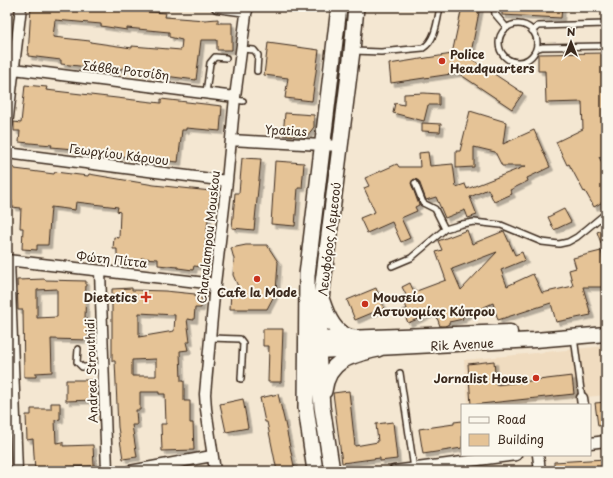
<svg xmlns="http://www.w3.org/2000/svg" width="613" height="478" viewBox="0 0 613 478" font-family="'Playpen Sans',sans-serif">
  <style>
    .built { fill: #f0dcc0 }
    .building { fill: #e5c396; stroke: #3b2a1e; fill-rule: evenodd; filter: url(#shadow) }
    .lines { fill: none; stroke-linecap: round; stroke-linejoin: round }
    .service-casing { stroke: #3b2a1e; stroke-width: 8 }
    .minor-casing { stroke: #3b2a1e; stroke-width: 13 }
    .secondary-casing { stroke: #3b2a1e; stroke-width: 17 }
    .primary-casing { stroke: #3b2a1e; stroke-width: 18 }
    .service { stroke: #fbf7ec; stroke-width: 5 }
    .minor { stroke: #fbf7ec; stroke-width: 10 }
    .secondary { stroke: #fbf7ec; stroke-width: 14 }
    .primary { stroke: #fbf7ec; stroke-width: 15 }
    .poi-dot { fill: #c8321e; stroke: #fbf7ec; stroke-width: 1.5 }
    .labels { text-anchor: middle; dominant-baseline: central; stroke-width: 4; stroke-linejoin: round; paint-order: stroke }
    .poi-label { font-size: 12px; font-weight: bold; fill: #3b2a1e; stroke: #fbf7ec; text-anchor: start }
    .street-label { font-size: 12px; fill: #3b2a1e; stroke: #fbf7ec }
  </style>
  <defs>
    <filter id="shadow"><feDropShadow dx="3.5" dy="3.5" stdDeviation="0" flood-color="#0004"/></filter>
  </defs>
  <rect width="100%" height="100%" fill="#f4e7d2"/>
  <filter id="ink" filterUnits="userSpaceOnUse"><feTurbulence type="fractalNoise" baseFrequency=".025" numOctaves="2"/><feDisplacementMap in="SourceGraphic" scale="8" xChannelSelector="R" yChannelSelector="G"/><feConvolveMatrix kernelMatrix="1 2 1 2 8 2 1 2 1" color-interpolation-filters="sRGB"/></filter>
  <g filter="url(#ink)">
    <!-- built -->
    <path class="built" d="M606 346V395L507 405H468L464 360Z"/>
    <!-- building -->
    <path class="building" d="M31 7H114L136 11 166 13 165 17 205 20 218 19V23H232V50H217V40H201L196 80 165 76 166 74 138 72 139 68 123 67V69L88 65V67L61 64V60L28 56ZM55 20 101 24V26L127 30V28L169 32V37L182 40 181 50 132 46V48L90 42V41L53 37Z
      M462 7H480L470 58 523 93 512 109 458 73 391 83 389 64 452 54Z
      M502 7H562L561 18 502 15Z
      M268 43 319 50 312 101 285 98 288 78 264 75Z
      M606 53V157H599L606 170V200L594 207 585 191 584 192 569 164 567 165 556 142 583 129 582 102 546 103 545 71H538V54Z
      M25 85 47 87 46 90 161 103V99L222 106 220 131 186 128V130H182L178 162 84 152 85 150 51 147 52 145 19 142 20 131H14V122L21 123Z
      M424 93 439 94V105H428L424 121 393 113 395 103 404 105V94Z
      M470 111 506 122 503 144 534 130 550 167 527 178 528 181 510 190 512 194 494 202 488 189 470 197 477 215 468 218 465 210 445 218 436 197 426 200 419 181 414 179 411 183 419 205 415 207 417 211 401 218 410 238 401 242 392 222 367 233 360 218 375 212 364 188 369 186 365 178 397 164 399 167H420L419 153 428 152 430 166 453 164 456 187 465 184 467 189 526 166H502L495 152 474 147V167L456 168V151H460Z
      M285 113 314 115V127L307 136 283 135Z
      M422 123 441 124 440 132 422 131Z
      M242 158 261 159 254 230 232 228 235 193H239Z
      M275 161 304 163 302 188H298L295 226 271 224Z
      M7 167 15 168V169L54 174 55 172 88 176 89 174 154 185 211 191 203 267 194 266 193 270 178 268V267L158 265V259L141 258V261L117 260V249H113L114 237 119 238 120 212 117 211 118 207 76 202 75 210 51 207 48 245H37V250L22 249 23 228H20L21 208 12 207V201H7Z
      M564 209 571 222 554 230 548 217Z
      M606 229V254H605L597 232Z
      M467 230 472 244 504 231 515 255 522 252 525 260 501 270 507 286 533 274 542 293 573 286 569 270 576 268 573 258 601 251 606 267V287H583L591 315 556 322 551 303 498 320 493 303 462 317 463 319 449 322V324L445 326H440L435 312 408 323 403 310 407 309 402 296 406 295 402 287 410 283 414 292 446 280 436 252 442 250 438 241ZM497 252 461 290 452 269Z
      M246 245H267L278 262 276 292 267 309H230L231 291H240L233 275 234 259 231 248Z
      M45 279V280L86 281 85 319H88V340L51 339 52 372 36 373V377H24L23 310H18L17 280ZM57 289V317L37 318V290Z
      M132 288V290L165 291 195 294V297L202 298 201 308H195L194 320 187 319 190 342H186L188 350 180 351 181 381H184V401H190V423H193L194 450 162 451 161 424H166L165 394H159V392H140V410H136L137 425H132L137 457 123 459 118 427 115 361H112V289ZM139 313 175 315 174 331 139 337ZM156 359V376H132V360Z
      M376 288 384 308 355 320 347 300Z
      M263 329H283L281 382H268L269 346H263Z
      M494 361 496 385 572 376 574 394 471 405 468 364Z
      M66 380H93L94 400 66 401Z
      M349 391 355 446 378 442 376 424 393 422 397 459 380 461V458L342 463 333 393Z
      M278 394 285 423 295 471H277L267 422H265L260 398Z
      M243 399 248 428 226 432 220 404Z
      M606 402V425L598 426 595 403Z
      M51 403H60V419L55 420 56 443 63 442V446L93 445 94 466 65 467V469L51 470V471H35L33 439 27 440 26 415H31V409H51Z
      M462 421V448L423 454 419 429 454 424V422Z
      M606 459V471H594L593 468 574 470 575 471H554V462Z"/>
    <g class="lines">
      <defs>
        <path id="service" d="M494 7 495 14 507 28
          M499 43a19 19 0 1 1 38 0a19 19 0 1 1-38 0Z
          M532 31 538 26 606 24
          M242 49 254 50 258 55 257 71
          M536 49 542 47 606 46
          M354 51 381 52 423 48C436 40 437 21 440 7
          M206 93 210 63 215 57 226 58
          M235 100 243 101
          M415 183 423 203 435 209 445 229
          M392 266 411 258 445 229 462 224 474 222 501 225 542 242 559 244 568 242 577 237 606 213
          M574 337 582 398
          M210 338 240 339 243 343 241 379
          M78 349 77 362 82 367H104
          M400 373 414 469"/>
        <path id="minor" d="M217 7 247 11
          M14 69 235 97
          M7 125 21 7
          M231 140 340 146
          M7 153 227 181
          M7 260 215 284
          M9 261 17 471
          M100 271 107 471
          M582 398 583 405
          M590 443 606 441
          M538 455 540 471
          M130 471 212 456
          M215 471 206 409 205 394 215 284 227 181 235 97 247 7
          M394 471 516 455"/>
        <path id="secondary" d="M318 339 510 332
          M318 351 535 340 606 334"/>
        <path id="primary" d="M322 301C326 313 334 332 347 336 350 338 354 338 357 338
          M324 391C328 360 351 355 378 349
          M315 471 306 408 307 275 339 7
          M332 471 322 407 318 351 320 307 352 51 356 7"/>
      </defs>
      <!-- service casing -->
      <use href="#service" class="service-casing"/>
      <!-- minor casing -->
      <use href="#minor" class="minor-casing"/>
      <!-- secondary casing -->
      <use href="#secondary" class="secondary-casing"/>
      <!-- primary casing -->
      <use href="#primary" class="primary-casing"/>
      <!-- service -->
      <use href="#service" class="service"/>
      <!-- minor -->
      <use href="#minor" class="minor"/>
      <!-- secondary -->
      <use href="#secondary" class="secondary"/>
      <!-- primary -->
      <use href="#primary" class="primary"/>
    </g>
  </g>
  <!-- markers -->
  <g class="poi-dot">
    <circle cx="442" cy="61" r="4"/>
    <circle cx="257" cy="279" r="4"/>
    <path d="M144 291h4v4h4v4h-4v4h-4v-4h-4v-4h4z"/>
    <circle cx="365" cy="304" r="4"/>
    <circle cx="536" cy="378" r="4"/>
  </g>
  <g class="labels">
    <!-- poi labels -->
    <g class="poi-label">
      <text x="450" y="54">Police<tspan x="450" dy="14">Headquarters</tspan></text>
      <text x="257" y="292" text-anchor="middle">Cafe la Mode</text>
      <text x="137" y="297" text-anchor="end">Dietetics</text>
      <text x="373" y="297">Μουσείο<tspan x="373" dy="14">Αστυνομίας Κύπρου</tspan></text>
      <text x="528" y="378" text-anchor="end">Jornalist House</text>
    </g>
    <!-- street labels -->
    <g class="street-label">
      <text transform="translate(126 70) rotate(7)">Σάββα Ροτσίδη</text>
      <text transform="translate(286 130) rotate(3)">Ypatias</text>
      <text transform="translate(119 154) rotate(7)">Γεωργίου Κάρυου</text>
      <text transform="translate(208 237) rotate(-84)">Charalampou Mouskou</text>
      <text transform="translate(329 239) rotate(-83)">Λεωφόρος Λεμεσού</text>
      <text transform="translate(112 259) rotate(6)">Φώτη Πίττα</text>
      <text transform="translate(462 344) rotate(-3)">Rik Avenue</text>
      <text transform="translate(91 371) rotate(-92)">Andrea Strouthidi</text>
    </g>
  </g>
  <!-- margin -->
  <rect width="613" height="478" fill="none" stroke="#fbf7ec" stroke-width="24"/>
  <rect x="12" y="12" width="589" height="454" fill="none" stroke="#3b2a1e" stroke-width="1.5" filter="url(#ink)"/>
  <!-- legend -->
  <rect x="461" y="404" width="130" height="52" fill="#fbf7ec" stroke="#aea59a"/>
  <rect x="469" y="417" width="20" height="6" fill="#fbf7ec" stroke="#aea59a"/>
  <text x="497" y="424" font-size="12" fill="#3b2a1e">Road</text>
  <rect x="469" y="434" width="20" height="12" fill="#e5c396" stroke="#aea59a"/>
  <text x="497" y="444" font-size="12" fill="#3b2a1e">Building</text>
  <!-- north arrow -->
  <g transform="translate(571 42)" stroke="#fbf7ec" stroke-width="3" paint-order="stroke">
  <path d="M0-3L7 15L0 10L-7 15Z" fill="#3b2a1e"/>
  <text y="-6" font-size="11" font-weight="bold" text-anchor="middle" fill="#3b2a1e">N</text>
  </g>
</svg>
